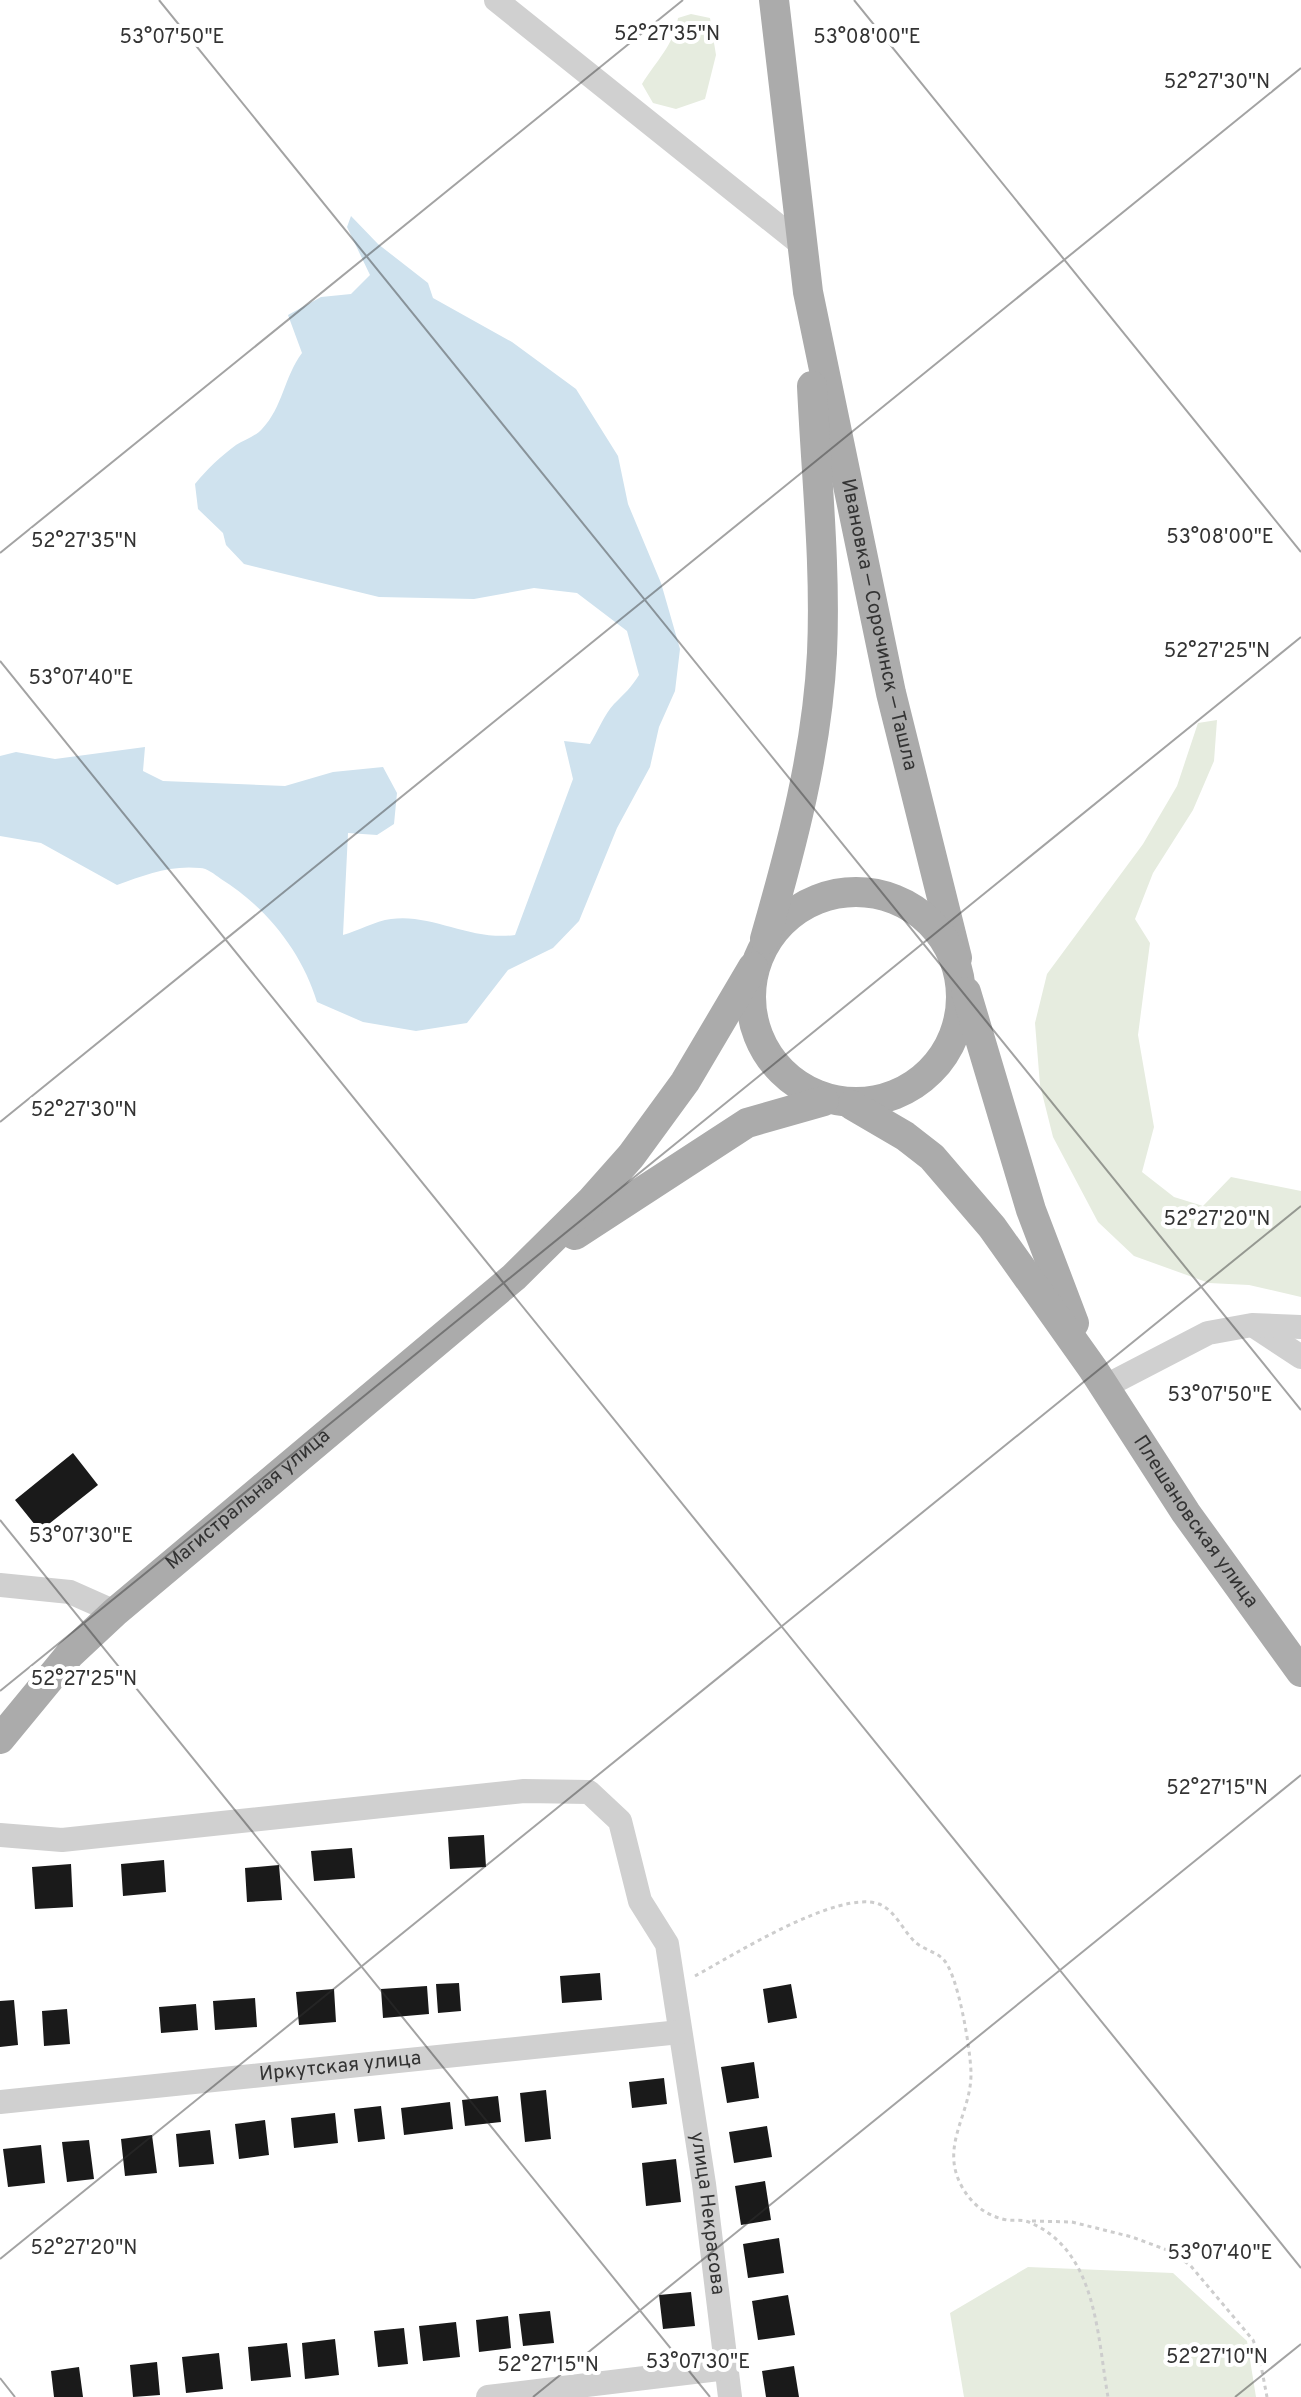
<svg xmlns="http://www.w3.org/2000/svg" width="1301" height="2397" viewBox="0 0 1301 2397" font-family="Overpass,sans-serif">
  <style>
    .green { fill: #e6ecdf }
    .water { fill: #cfe2ee }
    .building { fill: #1a1a1a }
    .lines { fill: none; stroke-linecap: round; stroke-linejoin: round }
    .path { stroke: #cdcdcd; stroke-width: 3; stroke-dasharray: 4 4; stroke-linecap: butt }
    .minor { stroke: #d0d0d0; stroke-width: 24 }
    .major { stroke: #ababab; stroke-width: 30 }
    .ticks { fill: none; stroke: #333; stroke-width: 2; stroke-opacity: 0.45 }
    .labels { text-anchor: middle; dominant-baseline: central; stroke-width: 8; stroke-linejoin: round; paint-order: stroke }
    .street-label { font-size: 20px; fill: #333; stroke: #fff }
    .ticks-label { font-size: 20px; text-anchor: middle; fill: #333; stroke: #fff; stroke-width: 8; stroke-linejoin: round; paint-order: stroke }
  </style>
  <rect width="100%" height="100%" fill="#fff"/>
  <!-- green -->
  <path class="green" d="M691 14 710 18 716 55 705 99 676 109 653 103 642 84C656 61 674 45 678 18Z
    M1217 720 1214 761 1193 810 1153 873 1135 919 1150 943 1138 1035 1154 1127 1142 1172 1174 1197 1203 1206 1231 1177 1301 1191V1297L1249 1285 1209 1283 1134 1256 1098 1222 1053 1137 1040 1085 1035 1023 1047 974 1143 844 1177 786 1198 723Z
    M1028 2267 1173 2273 1247 2341 1256 2397H964L950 2313Z"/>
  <!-- water -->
  <path class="water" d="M351 216 378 244 428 283 433 298 512 342 576 389 618 456 628 504 661 583 680 649 675 691 659 727 650 767 617 828 579 921 553 948 508 970 467 1023 416 1031 363 1022 317 1002C302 952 266 907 221 879 214 874 207 868 200 868 169 865 145 875 117 885L41 843 0 836V756L16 752 55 759 145 747 143 771 163 781 285 786 333 772 383 767 397 793 394 824 377 835 348 833 343 935C358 931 375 921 391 919 431 913 470 941 515 935L573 779 564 741 590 744C598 731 604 715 614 704 624 694 631 688 639 675L627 631 577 593 534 588 474 599 379 597 244 564 226 545 223 533 198 509 195 484C207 469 221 456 236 445 244 440 256 436 262 429 283 407 284 377 302 353L288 315 321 297 351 294 370 275 347 227Z"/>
  <!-- building -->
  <path class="building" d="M73 1453 98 1485 40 1531 15 1500Z
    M484 1835 486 1867 450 1869 448 1837Z
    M352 1848 355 1878 314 1881 311 1851Z
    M164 1860 166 1892 123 1896 121 1864Z
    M71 1864 73 1907 35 1909 32 1867Z
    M279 1865 282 1900 247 1902 245 1868Z
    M600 1973 602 2000 562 2003 560 1976Z
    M459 1983 461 2011 438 2013 436 1984Z
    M791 1984 797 2018 768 2023 763 1989Z
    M427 1986 429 2014 383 2018 381 1989Z
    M334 1989 336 2022 299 2025 296 1992Z
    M255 1998 257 2027 215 2030 213 2001Z
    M14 2000 18 2045 0 2047V2001Z
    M196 2004 198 2030 161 2033 159 2007Z
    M67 2009 70 2044 44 2046 42 2011Z
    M754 2062 759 2098 727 2103 721 2067Z
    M664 2078 667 2104 632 2108 629 2082Z
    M546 2090 551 2139 525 2142 520 2093Z
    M498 2096 501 2122 465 2126 462 2100Z
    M450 2102 453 2129 404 2135 401 2108Z
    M381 2106 385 2139 358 2142 354 2109Z
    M335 2113 338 2143 294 2148 291 2118Z
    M265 2120 269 2155 239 2159 235 2124Z
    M767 2126 772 2157 734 2163 729 2132Z
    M210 2130 214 2164 179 2167 176 2134Z
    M152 2135 157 2173 125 2176 121 2139Z
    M89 2140 94 2179 67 2182 62 2142Z
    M41 2145 45 2183 8 2187 3 2149Z
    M676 2159 681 2202 646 2206 642 2163Z
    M765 2181 771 2220 741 2225 735 2186Z
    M779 2238 784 2273 748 2278 743 2244Z
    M691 2292 695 2326 663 2329 659 2295Z
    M788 2295 795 2335 758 2340 752 2301Z
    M550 2311 554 2343 523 2346 519 2314Z
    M508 2316 511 2348 479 2352 476 2320Z
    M456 2322 460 2357 423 2361 419 2326Z
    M404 2328 408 2364 378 2367 374 2331Z
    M335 2339 339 2375 305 2379 302 2343Z
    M287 2343 291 2377 251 2381 248 2347Z
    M219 2353 223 2389 186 2393 182 2357Z
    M157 2362 160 2395 133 2397 130 2365Z
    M794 2366 799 2397H766L762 2371Z
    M79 2367 83 2397H54L51 2371Z"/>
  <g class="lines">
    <!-- path -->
    <path class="path" d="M695 1976C732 1956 838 1889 879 1904 896 1911 903 1931 916 1943 924 1949 935 1952 942 1958 958 1971 971 2052 971 2074 971 2114 940 2145 961 2185 971 2204 986 2216 1007 2220 1015 2221 1023 2219 1031 2223 1097 2252 1097 2335 1108 2397
      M1032 2221 1072 2222 1132 2237 1167 2250 1190 2265 1253 2340 1259 2355 1267 2397"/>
    <!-- minor -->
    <g class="minor">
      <path d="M496 0 802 245"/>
      <path d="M1254 1326 1301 1357"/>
      <path d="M1104 1387 1208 1333 1252 1325 1301 1327"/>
      <path d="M0 1585 70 1592 115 1612"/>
      <path id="s1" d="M0 1835 62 1840 524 1791 589 1792 620 1821 640 1901 667 1944 704 2184 730 2397"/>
      <path id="s2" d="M0 2102 680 2032"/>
      <path d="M488 2397 727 2368"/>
    </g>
    <!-- major -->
    <g class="major">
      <path id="s3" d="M774 0 808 292 891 693 957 958"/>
      <circle cx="856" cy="997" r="105"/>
      <path d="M765 939C792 845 817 752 822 653 826 565 816 474 812 386"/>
      <path d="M966 992 1031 1210 1074 1323"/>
      <path id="s4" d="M852 1105 905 1136 932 1157 992 1227 1093 1369 1186 1513 1301 1672"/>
      <path d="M575 1235 747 1123 824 1101"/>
      <path id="s5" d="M0 1739 70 1654 115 1612 514 1277 591 1201 631 1156 685 1082 753 967"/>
    </g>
  </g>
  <!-- ticks -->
  <path class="ticks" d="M159 0 1301 1410M854 0 1301 552M0 553 683 0M0 661 1301 2268M0 1122 1301 68M0 1520 710 2397M0 1691 1301 637M0 2259 1301 1206M0 2378 15 2397M533 2397 1301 1775M1235 2397 1301 2344"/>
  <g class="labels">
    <!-- street labels -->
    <g class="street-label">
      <text stroke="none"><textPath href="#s3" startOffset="634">Ивановка — Сорочинск — Ташла</textPath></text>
      <text stroke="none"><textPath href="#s5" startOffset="346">Магистральная улица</textPath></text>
      <text stroke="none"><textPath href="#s4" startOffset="546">Плешановская улица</textPath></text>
      <text stroke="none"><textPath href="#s2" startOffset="342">Иркутская улица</textPath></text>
      <text stroke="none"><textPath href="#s1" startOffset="1040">улица Некрасова</textPath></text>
    </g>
  </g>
  <g class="ticks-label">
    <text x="667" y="40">52°27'35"N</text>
    <text x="172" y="43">53°07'50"E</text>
    <text x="867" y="43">53°08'00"E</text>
    <text x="1217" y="88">52°27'30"N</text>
    <text x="1220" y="543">53°08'00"E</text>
    <text x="84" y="547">52°27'35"N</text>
    <text x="1217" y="657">52°27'25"N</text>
    <text x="81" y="684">53°07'40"E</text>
    <text x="84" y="1116">52°27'30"N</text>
    <text x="1217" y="1225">52°27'20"N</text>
    <text x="1220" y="1401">53°07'50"E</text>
    <text x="81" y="1542">53°07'30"E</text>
    <text x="84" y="1685">52°27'25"N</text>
    <text x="1217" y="1794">52°27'15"N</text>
    <text x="84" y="2254">52°27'20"N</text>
    <text x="1220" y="2259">53°07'40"E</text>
    <text x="1217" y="2363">52°27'10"N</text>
    <text x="698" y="2368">53°07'30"E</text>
    <text x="548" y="2371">52°27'15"N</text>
  </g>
</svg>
